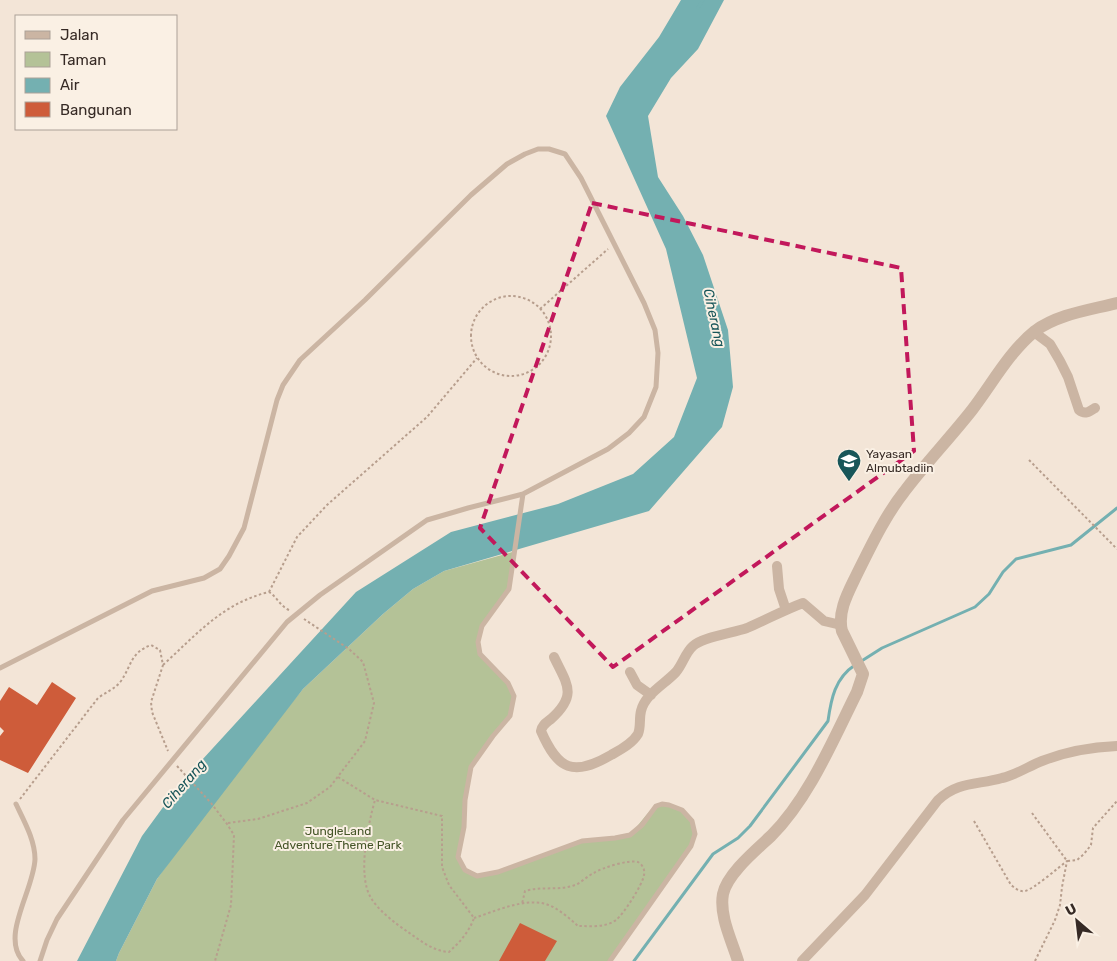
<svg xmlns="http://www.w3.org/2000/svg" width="1117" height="961" viewBox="0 0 1117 961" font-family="Rubik,sans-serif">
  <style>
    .green { fill: #b4c297 }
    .water { fill: #74b0b1 }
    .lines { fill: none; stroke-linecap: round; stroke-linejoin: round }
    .stream { stroke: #74b0b1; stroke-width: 3 }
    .building { fill: #ce5c3a }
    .path { stroke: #b79e8d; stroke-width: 2; stroke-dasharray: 2.5 2.5; stroke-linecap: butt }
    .service { stroke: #cbb5a3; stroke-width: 5 }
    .minor { stroke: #cbb5a3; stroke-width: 10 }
    .tertiary { stroke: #cbb5a3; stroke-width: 12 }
    .marked { fill: none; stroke: #c2185b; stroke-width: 4; stroke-dasharray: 10 6; stroke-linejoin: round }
    .labels { text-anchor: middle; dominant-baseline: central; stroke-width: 4; stroke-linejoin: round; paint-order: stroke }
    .poi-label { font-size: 12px; fill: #362a25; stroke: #faf0e4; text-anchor: start }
    .park-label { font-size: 12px; fill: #455528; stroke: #faf0e4 }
    .water-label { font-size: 14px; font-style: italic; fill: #185659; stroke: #faf0e4 }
  </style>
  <rect width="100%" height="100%" fill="#f3e5d7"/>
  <!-- green -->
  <path class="green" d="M516 551 509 589 482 626 478 642 480 654 508 683 514 696 510 716 471 767 459 857 465 870 477 876 498 872 582 841 630 835C637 827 648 811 656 806 661 803 666 805 671 807 692 812 697 826 691 846L610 961H116L119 953 157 879 225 784 303 689 383 614 413 589 444 571Z"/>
  <!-- water -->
  <path class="water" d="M681 0H724L698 49 671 78 648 116 658 177 683 216 703 255 728 330 733 387 722 427 649 511 444 571 413 589 383 614 303 689 157 879 119 953 116 961H77L142 836 180 784 356 592 451 532 558 504 633 474 674 437 697 378 666 249 606 116 620 87 659 37Z"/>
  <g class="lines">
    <!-- stream -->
    <path class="stream" d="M698 8 703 0
      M860 662 882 648 975 607 989 594 1003 572 1016 559 1071 545 1117 508
      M634 961 713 854 738 838 750 826 828 721C831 699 835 678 855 665"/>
  </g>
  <!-- building -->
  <path class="building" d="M52 682 76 698 28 773 0 760V736L4 731 0 727V701L9 687 37 705Z
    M520 923 557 941 545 961H499Z"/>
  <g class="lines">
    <!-- path -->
    <path class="path" d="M471 336a40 40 0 1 1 80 0a40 40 0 1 1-80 0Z
      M540 309 608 249
      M1029 460 1117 549
      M269 592 297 537 327 505 427 417 477 358
      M163 665C197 634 223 603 269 592 277 597 280 606 289 610
      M177 766 211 803 227 824 234 835 231 905 215 961
      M338 777 375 800 442 816V867L449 885 474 918C469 932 460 942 449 952 433 951 421 941 408 932 396 924 379 911 371 898 357 875 368 825 375 800
      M20 799 98 698C106 692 115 689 121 681 132 665 130 653 151 645L160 650 163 665 151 702 152 712 168 751
      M1032 813 1067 861 1077 860 1084 854 1091 845 1093 828 1117 801
      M974 821 1011 885C1015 888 1019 892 1025 891 1034 889 1059 867 1067 861L1062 887 1060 905 1055 920 1035 961
      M228 823 258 819 307 803 330 787 365 741 374 703 363 662 349 649 304 619
      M474 918C496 911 523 898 546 904 558 908 569 918 578 926 590 926 605 928 616 920 623 915 643 884 644 875 645 870 643 865 638 862 630 859 601 868 594 873 587 876 581 883 575 885 559 891 541 886 525 891L522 904"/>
    <!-- service -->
    <path class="service" d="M523 494 509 589 482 626 478 642 480 654 508 683 514 696 510 716 493 736 471 767 465 800 464 827 458 857 465 870 477 876 498 872 582 841 615 838 630 835 642 825 656 806 662 804 669 805 682 810 692 821 695 834 691 846 610 961
      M0 668 152 591 204 578 220 569 229 556 244 528 277 400 283 385 300 360 365 300 471 195 507 164 525 154 538 149H549L565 154 581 178 644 303 655 330 658 353 656 387 644 417 629 433 608 449 523 494 468 508 427 520 320 595 287 622 123 820 57 919 47 940 40 961
      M16 804C24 821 35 840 35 859 34 890 0 936 23 961"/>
    <!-- minor -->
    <path class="minor" d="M1034 332 1050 344 1060 361 1068 377 1079 410C1085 415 1089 412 1095 408
      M777 566 779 589 786 610
      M554 657C567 684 578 695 551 719 546 723 542 725 541 731 558 770 573 777 611 755 620 750 632 744 638 734 641 727 639 719 641 711 645 694 665 684 676 672 683 664 685 653 693 646 702 637 733 633 747 628 766 620 784 610 803 603L824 621 841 625
      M630 672 637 685 651 695
      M802 961 865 895 938 800C958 781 978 785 1002 778 1016 775 1029 766 1042 761 1065 752 1092 747 1117 746"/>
    <!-- tertiary -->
    <path class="tertiary" d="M738 961C732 941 719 916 723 894 727 874 756 850 771 836 809 798 833 740 857 692L863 674 842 631C837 611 849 591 857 574 871 546 885 516 904 492 925 464 950 438 972 410 992 384 1009 352 1035 331 1058 314 1090 310 1117 303"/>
  </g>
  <!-- marked area -->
  <path class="marked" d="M592 203 901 268 914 451 613 667 480 528Z"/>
  <!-- icons -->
  <defs>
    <symbol id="school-pin" viewBox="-11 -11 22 30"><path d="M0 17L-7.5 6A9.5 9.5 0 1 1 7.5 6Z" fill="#185659" stroke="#faf0e4"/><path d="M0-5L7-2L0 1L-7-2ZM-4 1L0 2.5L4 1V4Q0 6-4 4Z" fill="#fff"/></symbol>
  </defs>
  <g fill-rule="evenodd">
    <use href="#school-pin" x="835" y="447" width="28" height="38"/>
  </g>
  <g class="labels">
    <!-- poi labels -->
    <g class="poi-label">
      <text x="866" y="454">Yayasan<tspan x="866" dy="14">Almubtadiin</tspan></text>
    </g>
    <!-- park labels -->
    <g class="park-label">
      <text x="338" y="831">JungleLand<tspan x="338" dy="14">Adventure Theme Park</tspan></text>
    </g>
    <!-- water labels -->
    <g class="water-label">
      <text transform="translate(714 318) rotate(78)">Ciherang</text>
      <text transform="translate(184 784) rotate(-49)">Ciherang</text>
    </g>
  </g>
  <!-- legend -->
  <rect x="15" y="15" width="162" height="115" fill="#faf0e4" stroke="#aca198"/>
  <rect x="25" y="31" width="25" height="8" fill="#cbb5a3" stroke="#aca198"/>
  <text x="60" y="40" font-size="15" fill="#362a25">Jalan</text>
  <rect x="25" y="52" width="25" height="15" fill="#b4c297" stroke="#aca198"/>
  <text x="60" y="65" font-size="15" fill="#362a25">Taman</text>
  <rect x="25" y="78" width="25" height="15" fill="#74b0b1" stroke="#aca198"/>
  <text x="60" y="90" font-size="15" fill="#362a25">Air</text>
  <rect x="25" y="102" width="25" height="15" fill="#ce5c3a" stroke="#aca198"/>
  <text x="60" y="115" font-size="15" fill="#362a25">Bangunan</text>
  <!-- north arrow -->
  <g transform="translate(1077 921) rotate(332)" stroke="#faf0e4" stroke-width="4" paint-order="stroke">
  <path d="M0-4L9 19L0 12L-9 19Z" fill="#362a25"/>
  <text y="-8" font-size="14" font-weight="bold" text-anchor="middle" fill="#362a25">U</text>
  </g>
</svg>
